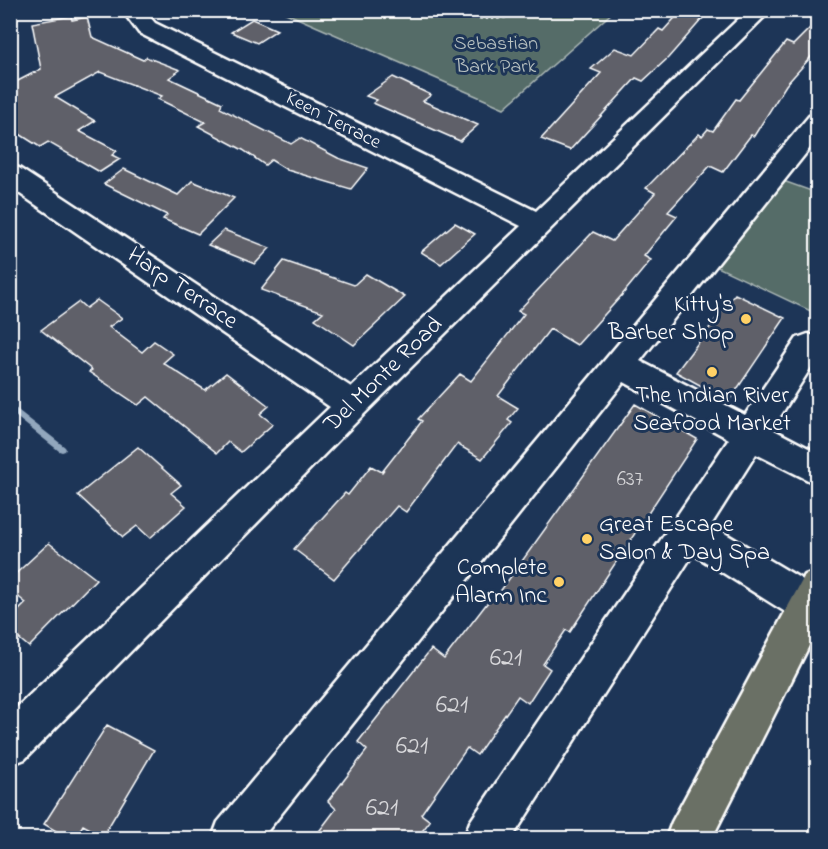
<svg xmlns="http://www.w3.org/2000/svg" width="828" height="849" viewBox="0 0 828 849" font-family="'Indie Flower',sans-serif">
  <style>
    .green { fill: #556c68; stroke: #aab6b4; stroke-width: 1.5 }
    .lines { fill: none; stroke-linecap: round; stroke-linejoin: round }
    .stream { fill: #92a7bd; fill-rule: evenodd }
    .building { fill: #5f6069; stroke: #fff; stroke-width: 1.5 }
    .minor-casing { stroke: #fff; stroke-width: 5 }
    .major-casing { stroke: #fff; stroke-width: 5 }
    .path { stroke: #fff; stroke-width: 3; stroke-dasharray: 3 3; stroke-linecap: butt }
    .minor { fill: #1d3557; fill-rule: evenodd }
    .major { fill: #6b7065; fill-rule: evenodd }
    .poi-dot { fill: #ffd166; stroke: #1d3557; stroke-width: 2 }
    .labels { text-anchor: middle; dominant-baseline: central; stroke-width: 6; stroke-linejoin: round; paint-order: stroke }
    .far-park-label { font-size: 20px; fill: #bbc4c3; stroke: #1d3557 }
    .far-street-label { font-size: 20px; fill: #fff; stroke: #1d3557 }
    .number-label { font-size: 21px; fill: #d7d7da }
    .street-label { font-size: 24px; fill: #fff; stroke: #1d3557 }
    .poi-label { font-size: 24px; fill: #fff; stroke: #1d3557; text-anchor: end }
    .near-number-label { font-size: 26px; fill: #d7d7da }
  </style>
  <rect width="100%" height="100%" fill="#1d3557"/>
  <filter id="ink" filterUnits="userSpaceOnUse"><feTurbulence type="fractalNoise" baseFrequency=".0167" numOctaves="2"/><feDisplacementMap in="SourceGraphic" scale="12" xChannelSelector="R" yChannelSelector="G"/><feConvolveMatrix kernelMatrix="1 2 1 2 8 2 1 2 1" color-interpolation-filters="sRGB"/></filter>
  <g filter="url(#ink)">
    <!-- green -->
    <path class="green" d="M281 11H614L504 108Z
      M775 178 817 193V314L709 263Z"/>
    <g class="lines">
      <!-- stream -->
      <path class="stream" d="M10 404 65 447 66 449 65 451 62 452 59 451 10 412Z"/>
    </g>
    <!-- building -->
    <path class="building" d="M682 10H710L668 58 643 81 636 78 570 150 541 139 601 73 591 69 615 48 634 55 659 29 663 31Z
      M71 16 72 20 87 17 92 37 143 60 146 57 180 70 169 78 222 103 220 108 291 144 300 138 338 158 368 168 351 189 287 170 271 160 265 165 243 150 198 126 205 122 158 99 162 96 100 72 55 97 95 121 79 131 117 151 112 155 120 159 100 172 48 142 40 147 10 128V85L41 69 32 23Z
      M252 19 277 30 257 43 231 32Z
      M818 20V49L786 85 754 136 751 135 723 172 710 166 668 212 677 216 644 256 651 260 622 295 577 345 550 329 498 396 518 408 508 420 512 423 482 459 457 444 406 512 397 506 334 579 294 549 345 493 348 495 371 466 382 472 422 421 418 419 460 374 471 381 524 314 518 311 593 232 612 241 655 193 646 188 699 134 702 136 708 129 713 131 736 99 739 100 786 42 793 45Z
      M393 77 431 95 423 101 478 125 460 141 373 103 377 100 366 96Z
      M124 169 178 195 192 181 234 198 198 234 163 219 167 215 104 184Z
      M455 223 475 234 441 264 421 252Z
      M224 230 270 248 255 264 208 245Z
      M284 261 354 285 366 274 405 297 354 345 315 319 323 312 261 290Z
      M735 294 785 318 729 401 676 372Z
      M97 300 122 318 109 327 142 352 154 341 173 354 163 363 205 390 226 373 269 406 260 414 273 424 241 452 228 442 217 453 148 397 138 405 89 372 92 370 41 330 79 302 86 308Z
      M635 404 697 439 570 632 566 630 543 664 550 669 528 703 518 696 477 755 467 748 421 814 430 821 417 838H314L336 809 328 801 367 750 358 742 431 649 444 659 491 598 494 600Z
      M138 447 181 485 171 493 186 506 150 538 137 526 123 537 78 495Z
      M49 543 96 579 29 647 10 631V619L26 603 10 590V579Z
      M107 725 154 750 103 836 83 825 75 838H68L44 824Z"/>
    <g class="lines">
      <defs>
        <path id="minor" d="M122 10H144L155 23 536 211 748 10H771L364 414 25 759 10 765V714L330 407 10 187V166L19 168 351 387 521 226 139 33Z
          M818 114V138L640 361 745 415 797 338 808 334 818 337V362L815 361 772 429 818 453V485L756 454 711 525 818 589V620L809 624 795 618 693 554 512 838H464L470 822 729 439 624 382 262 838H212L218 822 809 116Z"/>
        <path id="major" d="M818 570V628L712 838H666L672 822 805 575Z"/>
      </defs>
      <!-- minor casing -->
      <use href="#minor" class="minor-casing"/>
      <!-- major casing -->
      <use href="#major" class="major-casing"/>
      <!-- path -->
      <path class="path" d="M444 10C472 18 499 24 526 10"/>
      <!-- minor -->
      <use href="#minor" class="minor"/>
      <!-- major -->
      <use href="#major" class="major"/>
    </g>
  </g>
  <!-- markers -->
  <g class="poi-dot">
    <circle cx="746" cy="319" r="6"/>
    <circle cx="712" cy="372" r="6"/>
    <circle cx="587" cy="539" r="6"/>
    <circle cx="559" cy="582" r="6"/>
  </g>
  <g class="labels">
    <!-- far-park labels -->
    <g class="far-park-label">
      <text x="496" y="44">Sebastian<tspan x="496" dy="23">Bark Park</tspan></text>
    </g>
    <!-- far-street labels -->
    <g class="far-street-label">
      <text transform="translate(333 121) rotate(27)">Keen Terrace</text>
    </g>
    <!-- number labels -->
    <g class="number-label">
      <text x="630" y="480">637</text>
    </g>
    <!-- street labels -->
    <g class="street-label">
      <text transform="translate(182 289) rotate(34)">Harp Terrace</text>
      <text transform="translate(384 375) rotate(-44)">Del Monte Road</text>
    </g>
    <!-- poi labels -->
    <g class="poi-label">
      <text x="734" y="305">Kitty's<tspan x="734" dy="28">Barber Shop</tspan></text>
      <text x="712" y="396" text-anchor="middle">The Indian River<tspan x="712" dy="28">Seafood Market</tspan></text>
      <text x="599" y="525" text-anchor="start">Great Escape<tspan x="599" dy="28">Salon &amp; Day Spa</tspan></text>
      <text x="547" y="568">Complete<tspan x="547" dy="28">Alarm Inc</tspan></text>
    </g>
    <!-- near-number labels -->
    <g class="near-number-label">
      <text x="506" y="659">621</text>
      <text x="452" y="706">621</text>
      <text x="412" y="747">621</text>
      <text x="382" y="809">621</text>
    </g>
  </g>
  <!-- margin -->
  <rect width="828" height="849" fill="none" stroke="#1d3557" stroke-width="36"/>
  <rect x="18" y="18" width="792" height="813" fill="none" stroke="#fff" stroke-width="2" filter="url(#ink)"/>
</svg>
